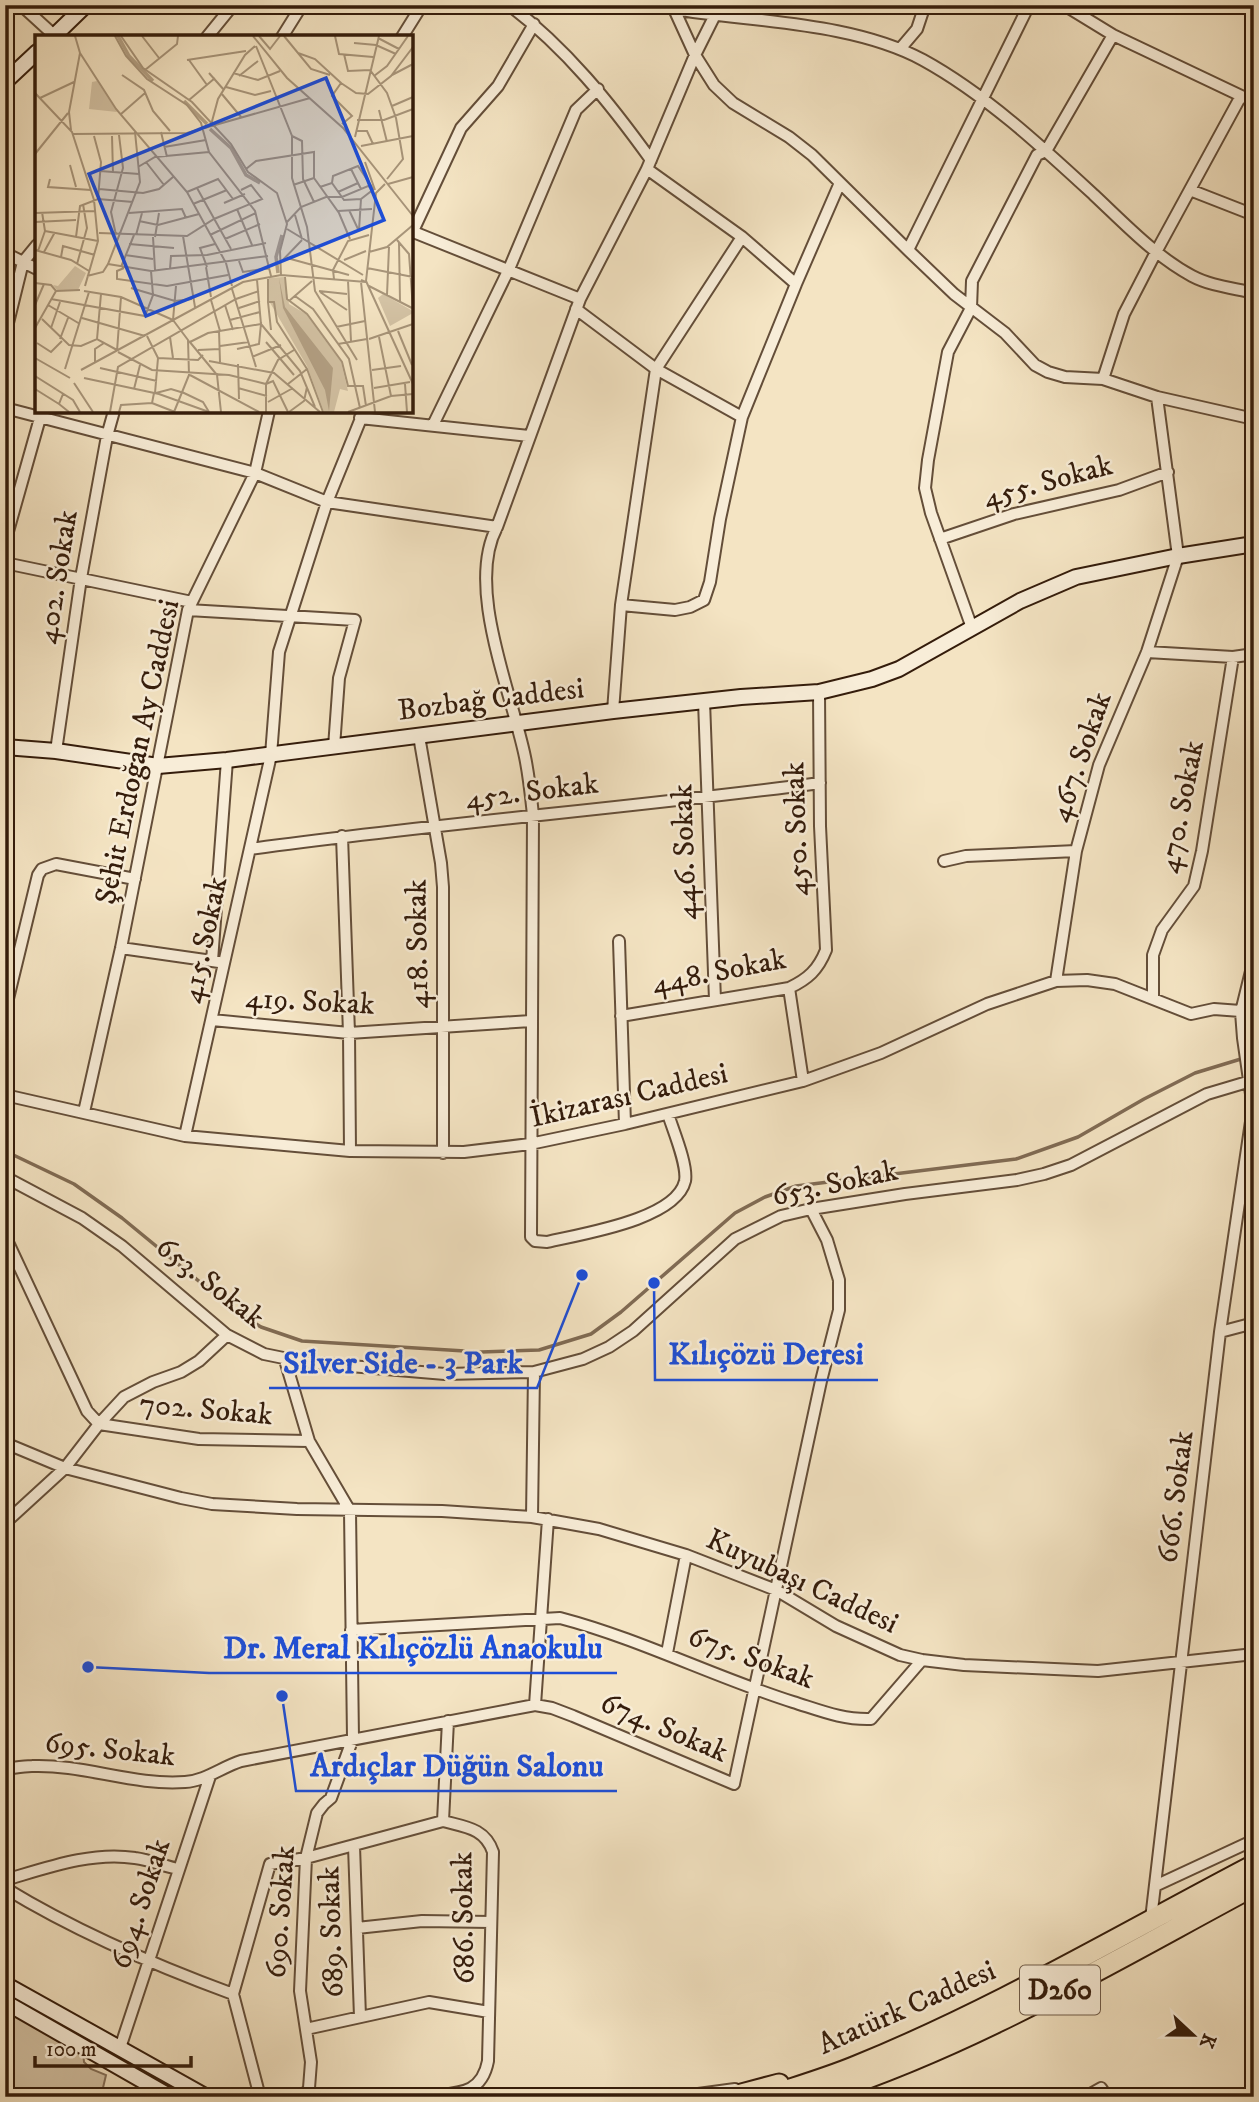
<svg xmlns="http://www.w3.org/2000/svg" width="1259" height="2102" viewBox="0 0 1259 2102" font-family="'IM FELL DW Pica',serif">
  <style>
    .green { fill: #d3c2a4; stroke: #846f58; stroke-width: 2 }
    .lines { fill: none; stroke-linecap: round; stroke-linejoin: round }
    .stream { stroke: #806b54; stroke-width: 3.5 }
    .street-casing { stroke: #644e39; stroke-width: 14 }
    .secondary-casing { stroke: #341c0b; stroke-width: 18 }
    .highway-casing { stroke: #341c0b; stroke-width: 23 }
    .street { stroke: #f8edd8; stroke-width: 10 }
    .secondary { stroke: #f8edd8; stroke-width: 14 }
    .highway { stroke: #f4e4c3; stroke-width: 19 }
    .labels { text-anchor: middle; dominant-baseline: central; stroke-width: 5; stroke-linejoin: round; paint-order: stroke }
    .shield { fill: #f8edd8; stroke: #6f5b48; stroke-width: 2 }
    .shield-label { font-size: 28px; font-weight: bold; fill: #341c0b }
    .street-label { font-size: 30px; fill: #341c0b; stroke: #f8edd8 }
    .inset-river { fill: none; stroke: #b3a084; stroke-width: 3.5 }
    .inset-road { fill: none; stroke: #a79479; stroke-width: 2 }
    .view { fill: #1d4ed8; fill-opacity: 0.15; stroke: #1d4ed8; stroke-width: 3.5 }
    .inset-edge { fill: none; stroke: #341c0b; stroke-width: 3.5 }
    .leader { fill: none; stroke: #1d4ed8; stroke-width: 2.5 }
    .callout-dot { fill: #1d4ed8; stroke: #f8edd8; stroke-width: 2.5 }
    .callout-label { font-size: 32px; text-anchor: middle; font-weight: bold; fill: #1d4ed8; stroke: #f8edd8; stroke-width: 5; stroke-linejoin: round; paint-order: stroke }
  </style>
  <rect width="100%" height="100%" fill="#f4e4c3"/>
  <filter id="stains"><feTurbulence type="fractalNoise" baseFrequency=".00286" numOctaves="4"/><feColorMatrix values="0 0 0 0 .2 0 0 0 0 .09 0 0 0 0 .02 0 0 0 .5 -.17"/></filter>
  <radialGradient id="worn" r=".72"><stop offset=".6" stop-color="#630" stop-opacity="0"/><stop offset="1" stop-color="#630" stop-opacity=".3"/></radialGradient>
  <!-- green -->
  <path class="green" d="M5 2008 83 2052 84 2062 91 2069 106 2075 102 2092 92 2097H79L76 2093 75 2097H5Z"/>
  <g class="lines">
    <!-- stream -->
    <path class="stream" d="M5 1151 74 1184 122 1218 234 1310 261 1327 302 1341 481 1352 539 1350 591 1334 621 1312 735 1213 765 1197 796 1186 1016 1159 1078 1137 1144 1099 1195 1073 1254 1055"/>
    <defs>
      <path id="street" d="M21 5 56 37
        M509 5C566 48 610 103 651 160
        M669 5 674 9 695 55 714 85 733 103 789 137 812 155 908 250 954 294 1005 333 1035 365 1048 372 1065 377 1103 379 1157 397 1254 419
        M1064 5 1113 35 1254 102
        M674 9C753 22 853 22 923 60 985 94 1042 147 1094 195 1125 224 1155 256 1192 276 1211 286 1233 288 1254 293
        M207 37 233 5
        M282 37 302 5
        M402 37 422 5
        M900 49 917 29 925 5
        M647 169 742 237 796 284
        M1190 190 1254 215
        M411 231 580 299
        M413 231 461 128 498 86 534 24
        M908 250 1029 5
        M5 253 37 269
        M576 309 656 369 742 417
        M5 335 23 262 37 245
        M1103 379 1124 314 1156 252 1241 96
        M5 408 255 473 327 502 497 527
        M360 418 529 436
        M433 425 509 269 576 110 598 89
        M940 539 1014 514 1119 490 1168 472
        M5 542 40 418
        M5 563 192 602
        M621 605 675 610 690 607 704 600 710 582 720 519 742 417 796 284 839 185
        M188 610 355 620 339 678 334 747
        M972 628 931 513 925 488 928 460 948 352 971 308 972 281 1037 155 1046 151 1113 35
        M1147 652 1233 657 1254 654
        M704 701 715 1000
        M613 711 621 605 656 369 742 237
        M419 736 441 863 443 887V1153
        M56 751 81 578 107 436 114 411
        M342 836 349 1033 350 1151
        M250 849C439 823 630 808 820 783
        M944 861 966 856 1076 851
        M619 941 625 1124
        M121 948 219 962
        M212 961 227 760
        M1056 981 1076 851 1099 765 1147 652 1178 556 1157 397
        M789 988 803 1081
        M1153 998V955L1162 930 1194 886 1202 851 1233 657
        M5 1011 38 875 42 869 56 864 135 879
        M621 1016 789 988C808 979 818 970 826 950L820 826 819 692
        M212 1020 349 1033 531 1021
        M5 1095 185 1136 350 1151 464 1152 530 1144 625 1124 803 1081 881 1053 987 1004 1056 981 1087 980 1115 984 1191 1014 1214 1009 1254 1012
        M84 1112 121 948 188 610 255 473 269 411
        M668 1114C673 1130 688 1165 685 1181 676 1220 580 1234 547 1242L535 1241 531 1237 533 815C531 796 529 776 525 757 512 693 465 587 497 527L580 299 647 169 695 55 720 5
        M185 1136 271 755 279 652 327 502 364 411
        M5 1177 82 1218 122 1246 227 1335 264 1354 303 1362 445 1374 534 1372 583 1359 609 1347 633 1331 735 1239 781 1216 811 1209 905 1194 1017 1180 1044 1174 1071 1165 1207 1094 1254 1080
        M5 1236 87 1411 99 1424
        M1220 1332 1254 1323
        M285 1360 309 1441 350 1511 353 1738 331 1798 324 1804 317 1813 306 1858 300 1991 311 2062 309 2088 304 2097
        M99 1424 199 1439 309 1441
        M5 1443 65 1468 181 1498 212 1504 297 1509 442 1511 532 1517 599 1529 686 1555 776 1590 836 1626 900 1655 922 1660 964 1665 1098 1671 1254 1654
        M532 1517 534 1372
        M5 1523 65 1468 99 1424 124 1397 153 1382 181 1372 199 1361 227 1335
        M351 1630 560 1618C640 1639 714 1677 793 1702 819 1710 842 1720 871 1719L922 1660
        M667 1653 686 1555
        M535 1705 548 1519
        M5 1769C14 1768 23 1766 32 1766 83 1764 134 1786 185 1782 205 1781 222 1767 241 1761L535 1705 552 1708 573 1716 734 1784 821 1381 839 1310V1280L827 1240 811 1209
        M354 1846 360 2017
        M5 1880C46 1868 92 1851 135 1858 150 1860 164 1866 178 1869
        M1155 1886 1254 1840
        M5 1888C77 1932 154 1965 233 1994
        M1151 1919 1220 1332 1253 1108 1243 1038 1241 1012 1254 959
        M357 1928 422 1921 491 1922
        M306 2029 429 2002 489 2012
        M120 2048 210 1776
        M859 2082 864 2097
        M260 2097 233 1994 270 1864 306 1858 443 1821
        M422 2097C453 2092 481 2098 488 2061L493 1852C485 1828 465 1827 443 1821L448 1721
        M676 2097 735 2089
        M1085 2097 1101 2088 1107 2097"/>
      <path id="secondary" d="M53 37 86 5
        M5 82 37 52
        M5 747 56 751 158 766 227 760 613 711 741 697 819 692 872 679 899 669 1020 601 1076 577 1178 556 1254 544
        M5 1984 207 2097
        M5 2002 171 2097"/>
      <path id="highway" d="M730 2097 779 2084
        M766 2097C796 2087 827 2078 856 2066 994 2010 1122 1934 1254 1865
        M813 2097C969 2048 1110 1963 1254 1886"/>
    </defs>
    <!-- street casing -->
    <use href="#street" class="street-casing"/>
    <!-- secondary casing -->
    <use href="#secondary" class="secondary-casing"/>
    <!-- highway casing -->
    <use href="#highway" class="highway-casing"/>
    <!-- street -->
    <use href="#street" class="street"/>
    <!-- secondary -->
    <use href="#secondary" class="secondary"/>
    <!-- highway -->
    <use href="#highway" class="highway"/>
  </g>
  <g class="labels">
    <!-- shield labels -->
    <rect class="shield" x="1020" y="1965.5" width="80" height="49" rx="5"/>
    <g class="shield-label">
      <text x="1060" y="1990">D260</text>
    </g>
    <!-- street labels -->
    <g class="street-label">
      <text transform="translate(1048 482) rotate(-15)">455. Sokak</text>
      <text transform="translate(58 577) rotate(-81)">402. Sokak</text>
      <text transform="translate(491 700) rotate(-7)">Bozbağ Caddesi</text>
      <text transform="translate(138 752) rotate(-78)">Şehit Erdoğan Ay Caddesi</text>
      <text transform="translate(1081 757) rotate(-71)">467. Sokak</text>
      <text transform="translate(532 792) rotate(-7)">452. Sokak</text>
      <text transform="translate(1182 807) rotate(-79)">470. Sokak</text>
      <text transform="translate(797 829) rotate(-92)">450. Sokak</text>
      <text transform="translate(685 852) rotate(-92)">446. Sokak</text>
      <text transform="translate(205 940) rotate(-78)">415. Sokak</text>
      <text transform="translate(418 944) rotate(-91)">418. Sokak</text>
      <text transform="translate(719 972) rotate(-11)">448. Sokak</text>
      <text transform="translate(310 1002) rotate(3)">419. Sokak</text>
      <text transform="translate(629 1096) rotate(-13)">İkizarası Caddesi</text>
      <text transform="translate(835 1184) rotate(-12)">653. Sokak</text>
      <text transform="translate(210 1283) rotate(38)">653. Sokak</text>
      <text transform="translate(206 1410) rotate(5)">702. Sokak</text>
      <text transform="translate(1176 1497) rotate(-83)">666. Sokak</text>
      <text transform="translate(802 1582) rotate(25)">Kuyubaşı Caddesi</text>
      <text transform="translate(751 1658) rotate(20)">675. Sokak</text>
      <text transform="translate(664 1728) rotate(23)">674. Sokak</text>
      <text transform="translate(110 1750) rotate(6)">695. Sokak</text>
      <text transform="translate(141 1904) rotate(-72)">694. Sokak</text>
      <text transform="translate(281 1912) rotate(-86)">690. Sokak</text>
      <text transform="translate(464 1918) rotate(-91)">686. Sokak</text>
      <text transform="translate(332 1932) rotate(-92)">689. Sokak</text>
      <text transform="translate(907 2008) rotate(-24)">Atatürk Caddesi</text>
    </g>
  </g>
  <!-- overview -->
  <g transform="translate(35 35)">
    <rect width="378" height="378" fill="#f4e4c3"/>
    <path d="M62 46 82 77 54 74 57 47ZM40 231 51 238 43 255H22L18 250 23 251ZM249 242 254 269 271 279 306 327 313 356 305 354 299 377H289L272 331 234 266V243ZM348 259 376 275 378 278 355 291 343 263Z" fill="#d3c2a4"/>
    <path d="M244 243 250 272 298 333 294 376 290 355 248 273Z" fill="#b3a084"/>
    <path class="inset-river" d="M83 1 94 21 118 46M149 66 172 89M175 94 196 113 211 140 225 148M243 238 241 222 247 200"/>
    <path class="inset-road" d="M80 1 91 21 112 44 152 70 166 88 174 117 220 176 236 241M86 1 108 33 157 67 196 109 213 137 242 158 252 189 245 216 246 240M107 1 124 23M218 1 252 43 308 93 378 181M224 1 235 14 245 1M249 1 276 34 295 40M300 1 304 19 338 22M343 3 364 14M319 8 341 10 361 19M221 11 257 101V143L272 192 280 256 322 325M45 18 81 74 152 157 191 228 197 251M263 18 280 24 306 48 297 61 317 81 307 89M309 19 313 36 335 35 352 58 361 83M152 25 211 16M154 25 172 50M110 35 142 9 143 1M174 38 189 55M198 38 223 45 245 36M87 40 109 55 118 76 135 96M357 40 378 29M204 41 223 26M339 41 352 31 373 1M306 48 321 58 333 59 356 41 378 12M191 52 220 60 236 56M0 58 37 97 59 165 63 206 50 251M186 58 206 82M5 63 39 47M154 65 180 43M357 71 378 62M344 75 352 107M86 79 110 58M322 85H349L378 74M176 90 183 64 210 20 220 11M36 95 34 77 45 18 40 1M321 96H332L338 109M126 97 132 122M38 99 152 98 275 63M59 101 66 127 63 164M77 101 78 138M257 101 267 106 268 144 279 167M320 102 344 1M326 111 378 101M129 112 171 105M0 119 33 78M111 127 129 150M330 127 340 155M35 130 41 152M103 132 120 122 174 117M211 134 221 126 279 117V143L304 178 315 204M316 134 326 154M65 136 104 139M15 144 13 152 56 155M352 144 368 124 361 83M297 148 309 165 326 164 339 154M350 149 341 158 331 246 378 349M353 149 378 142M258 150 279 143M285 152 297 148 298 141 323 131 337 152M162 153 196 214M64 154 108 158 124 154 138 142M152 157 183 144 198 164M303 157 323 148M189 168 210 159M158 169 192 155M202 174 217 210M314 175 323 194M303 176 337 174M0 178 60 176M94 178 147 174 151 183M260 180 267 204M104 186 123 190 164 179M0 187 41 185M252 187 266 172 291 162H307L333 151 339 154M252 194 328 240M324 195 326 164M10 196 63 206M64 198 152 201 179 184 227 164 216 150 206 155M81 200 76 177 88 133 84 100M101 200 107 178M175 200 221 178M148 201 160 272M41 202 45 171 63 164 98 167M118 202 120 235M120 202 124 178M190 204 225 189M362 205 374 219 378 274M364 208 365 266M94 209 139 213M0 215 36 225 54 236M3 216 10 196 7 177M9 217 20 197M334 217 352 212 378 190M90 220 118 224M26 222 28 211 60 220M252 223 314 240M309 225 331 216M204 226 208 237 235 233M42 229 52 193 48 169M73 229 116 236 233 221M244 229 267 205M86 232 99 200M171 232 176 262M172 232 165 213 180 209M89 233 82 236V244L132 251 193 240M332 233 378 242M135 234 136 221 172 220 231 208M52 241 68 237 73 229 105 147 100 97M233 242V267H239L242 287 272 334 288 377M250 242 252 264 272 279 307 327 313 351H328L331 371M299 244 298 235 313 206 334 200M222 245 226 289 265 336 280 372M313 246 316 306M326 247 340 377M0 248 16 250 21 256 45 255M334 251 377 273M96 253 140 266 157 264M197 254 221 332M49 256 86 262 138 285M284 256 312 259M285 257 312 275M352 260 354 212M260 261 278 274 314 324 325 373M16 264 110 281 118 260 116 236M176 265 185 296M254 266 277 246M233 267 236 295M0 270 9 249M13 270 45 289M190 270 198 295M204 273 225 266M47 283 110 301M7 284 34 310 46 311 62 304 82 315M195 285 225 277M301 292 330 286M0 293 21 256M16 293 25 267M184 296 185 327M363 296 377 330M112 301 123 323 120 358M135 302 138 323M344 302 356 361M25 304 33 283M62 304 66 259M334 304 378 289M154 306 182 340 186 377M155 307 173 298 226 289 224 309 202 314M231 307 259 340M2 308 16 317 27 306M303 309 332 304M185 311 214 307M163 315 185 314M82 316 86 262M83 317 117 335 194 340 231 349 243 325 259 315M217 322 246 310M0 323 35 343M123 323 163 325 168 320M174 326 239 338 285 377M60 327V314L69 308M203 329 204 364M65 333 122 346M30 334 54 257M46 335 208 247 246 240 331 247 326 245M337 335 366 331M155 340 224 377M0 341 38 365 45 377M49 343 124 359 174 377M39 348 58 377M253 349 272 334M370 349 372 377M203 353 232 361M339 353 375 347M0 354 24 369M99 354 105 330M119 358 117 368 140 377M121 358 136 354 149 358 168 367 174 377M28 359 24 369 34 377M233 367 258 353M75 377 83 332 201 264 224 256M84 377 86 370 117 368M139 377 154 340 153 305 138 285 141 251M231 377V349L238 346 253 377M254 377 269 366 272 352M313 377 356 361 378 359"/>
    <path class="view" d="M291 43 349 185 111 281 54 139Z"/>
    <rect width="378" height="378" class="inset-edge"/>
  </g>
  <!-- callouts -->
  <path class="leader" d="M654 1283L655 1380H878M582 1275L537 1388H269M88 1667L209 1673H617M282 1696L296 1791H617"/>
  <g class="callout-dot">
    <circle cx="654" cy="1283" r="7"/>
    <circle cx="582" cy="1275" r="7"/>
    <circle cx="88" cy="1667" r="7"/>
    <circle cx="282" cy="1696" r="7"/>
  </g>
  <g class="callout-label">
    <text x="766" y="1364">Kılıçözü Deresi</text>
    <text x="403" y="1373">Silver Side - 3 Park</text>
    <text x="413" y="1658">Dr. Meral Kılıçözlü Anaokulu</text>
    <text x="457" y="1776">Ardıçlar Düğün Salonu</text>
  </g>
  <!-- margin -->
  <rect width="1259" height="2102" fill="none" stroke="#f4e4c3" stroke-width="28"/>
  <rect x="7" y="7" width="1245" height="2088" fill="none" stroke="#341c0b" stroke-width="3.5"/>
  <rect x="14" y="14" width="1231" height="2074" fill="none" stroke="#341c0b" stroke-width="2"/>
  <!-- north arrow -->
  <g transform="translate(1193 2035) rotate(112)" stroke="#f8edd8" stroke-width="5" paint-order="stroke">
  <path d="M0-5L12 26L0 18L-12 26Z" fill="#341c0b"/>
  <text y="-10" font-size="19" font-weight="bold" text-anchor="middle" fill="#341c0b">K</text>
  </g>
  <!-- scale -->
  <path d="M35 2056v10h156v-10" fill="none" stroke="#341c0b" stroke-width="3.5"/>
  <text x="46" y="2056" font-size="21" fill="#341c0b" stroke="#f8edd8" stroke-width="5" paint-order="stroke">100 m</text>
  <rect width="100%" height="100%" filter="url(#stains)"/>
  <rect width="100%" height="100%" fill="url(#worn)"/>
</svg>
